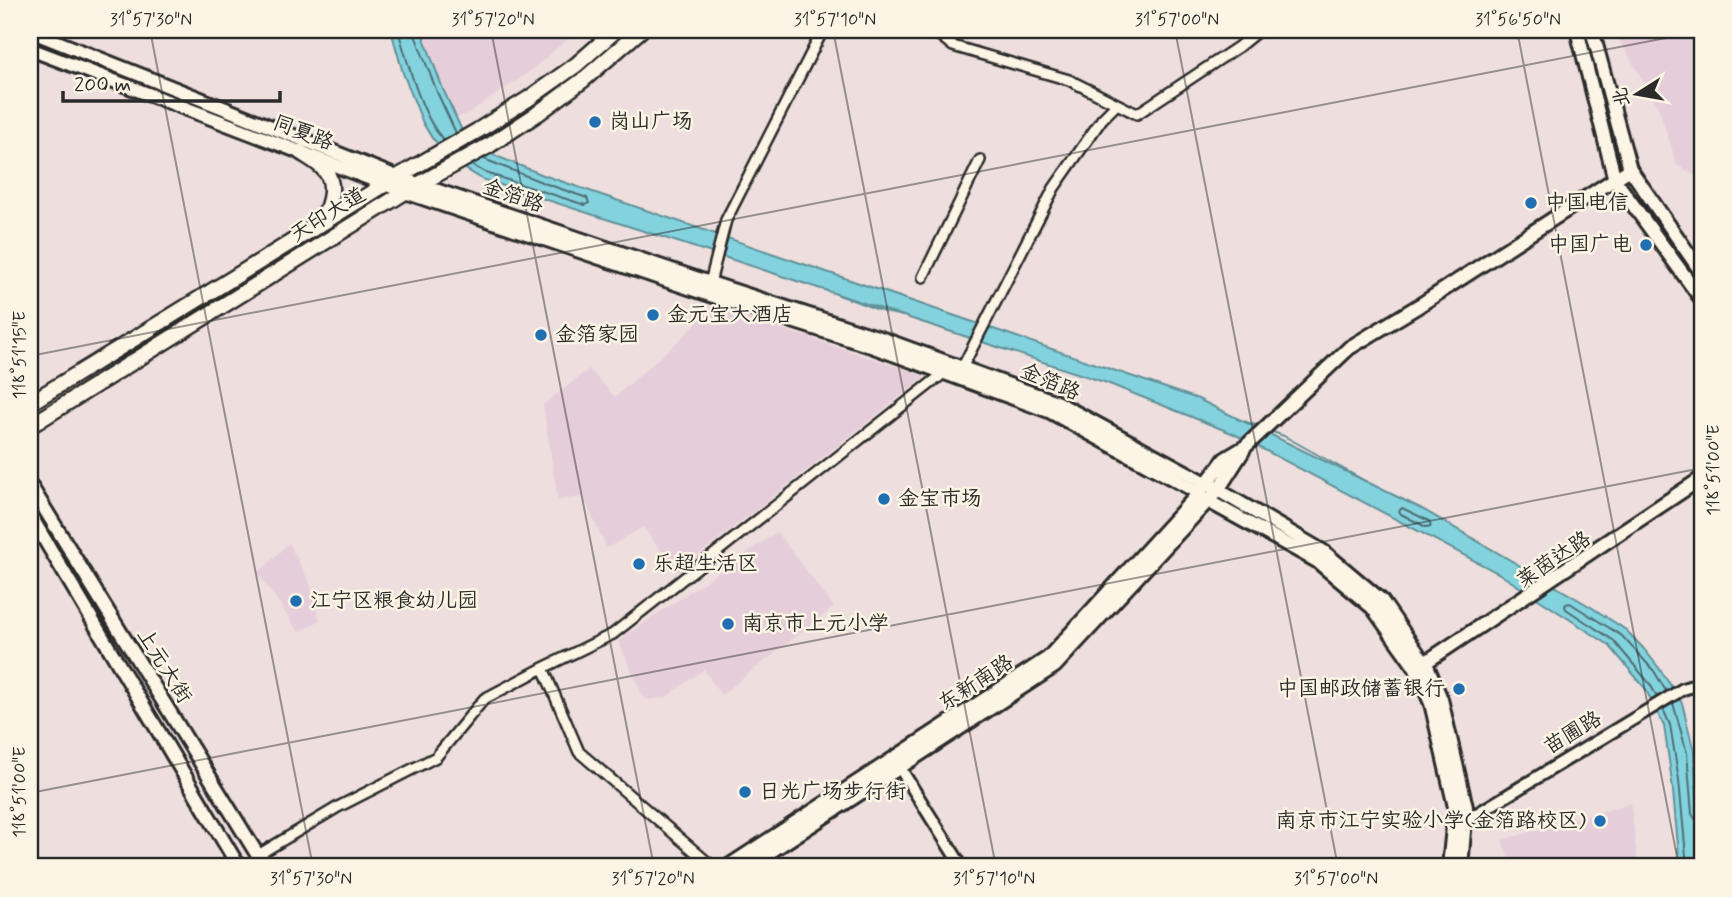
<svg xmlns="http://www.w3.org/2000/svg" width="1732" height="897" viewBox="0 0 1732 897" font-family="Mynerve,'LXGW WenKai TC',sans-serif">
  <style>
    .built { fill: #e5ced9 }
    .water { fill: #83d3df; stroke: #609097; stroke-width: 2 }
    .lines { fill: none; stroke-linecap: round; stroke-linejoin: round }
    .shore { stroke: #4e6e73; stroke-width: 2 }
    .stream { stroke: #609097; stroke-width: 2 }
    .minor-casing { stroke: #2b2b2b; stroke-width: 14 }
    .tertiary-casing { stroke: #2b2b2b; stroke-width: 16 }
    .secondary-casing { stroke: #2b2b2b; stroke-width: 18 }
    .primary-casing { stroke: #2b2b2b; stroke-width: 19 }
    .minor { stroke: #fcf5e5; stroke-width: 9 }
    .tertiary { stroke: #fcf5e5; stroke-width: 10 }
    .secondary { stroke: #fcf5e5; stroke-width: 12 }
    .primary { stroke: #fcf5e5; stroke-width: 14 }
    .ticks { fill: none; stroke: #2b2b2b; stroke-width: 2; stroke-opacity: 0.45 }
    .poi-dot { fill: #1f6fb2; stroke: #fcf5e5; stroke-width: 2.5 }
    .labels { text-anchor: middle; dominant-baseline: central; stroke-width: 5; stroke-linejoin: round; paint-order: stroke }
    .poi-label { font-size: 21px; fill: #2b2b2b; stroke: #fcf5e5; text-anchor: start }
    .street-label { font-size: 21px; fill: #2b2b2b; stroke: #fcf5e5 }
    .neatline { fill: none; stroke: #2b2b2b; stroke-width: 2.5 }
    .ticks-label { font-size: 18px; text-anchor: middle; fill: #2b2b2b }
  </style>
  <rect width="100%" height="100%" fill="#eedede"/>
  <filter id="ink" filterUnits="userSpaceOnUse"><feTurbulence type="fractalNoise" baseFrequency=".0143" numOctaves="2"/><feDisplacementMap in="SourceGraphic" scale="14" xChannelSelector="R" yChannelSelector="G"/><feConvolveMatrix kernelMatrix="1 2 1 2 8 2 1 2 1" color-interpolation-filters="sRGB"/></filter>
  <g filter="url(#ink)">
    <!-- built -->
    <path class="built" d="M420 30H578L529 72 470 112 455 119Z
      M1614 30H1702V179L1677 165 1659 109Z
      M712 306 926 376 677 572 643 527 607 548 583 497 558 500 543 405 589 369 615 397 684 336Z
      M777 532 834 607 721 695 704 669 665 698 645 700 618 641Z
      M289 543 309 582 320 620 299 632 258 573Z
      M1631 803 1638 867H1512L1502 840Z"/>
    <!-- water -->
    <path class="water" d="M391 30H421L443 89 463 133 486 152 546 176 1198 399 1422 509 1591 607 1626 630 1643 648 1659 668 1682 703 1694 752 1702 867H1680L1672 781 1664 726 1645 688 1609 645 1498 573 1234 434 1107 383 724 257 482 179 464 168 432 138 423 123 403 73Z"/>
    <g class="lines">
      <!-- shore -->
      <path class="shore" d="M398 30C407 60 422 119 444 140
        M415 30V35L437 92 456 133
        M472 165 486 173 585 205 589 203 587 198 544 183 484 159
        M1402 508 1429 521 1431 526 1426 527 1401 514 1399 511Z
        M1657 697 1650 684 1613 640 1566 609 1565 606 1566 604 1570 603 1622 636 1654 671 1666 691
        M1673 703 1687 753 1692 814 1696 820 1702 821
        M1663 709 1670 725 1679 780 1687 867"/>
      <!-- stream -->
      <path class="stream" d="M839 295 884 312 903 316
        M1237 419 1259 426
        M1270 431 1284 436 1367 482"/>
      <defs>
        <path id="minor" d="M933 30 953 46 1069 80 1137 114 1238 47 1259 30
          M923 277 980 160
          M710 283 726 220 823 30
          M962 368 1054 188 1102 119 1117 104
          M258 855 338 807 436 757 484 699 543 668
          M713 867 579 752 543 668 613 634 944 373"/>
        <path id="tertiary" d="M900 768 962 867
          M1465 821 1683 689 1702 683"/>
        <path id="secondary" d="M1577 30 1615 180 1702 300
          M1592 30 1630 169 1702 273
          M30 31 397 177 710 283 880 338 1056 402 1206 483 1324 552 1381 600 1428 668 1441 699 1466 807 1461 867
          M30 49 405 192 704 293 874 347 1049 411 1199 493 1208 501 1317 561 1373 608 1415 667 1431 703 1455 807 1449 867
          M30 485 265 867
          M30 515 239 867
          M1420 666 1702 478
          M727 867 1048 658 1199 493 1225 459 1245 447 1349 348 1420 305 1630 169
          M747 867 1055 666 1218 490 1243 451"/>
        <path id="primary" d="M300 152C309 158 320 163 326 172 337 187 328 211 319 224
          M30 403 397 177 477 131 528 99 576 65 616 30
          M30 426 405 192 490 145 537 114 583 80 641 30"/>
      </defs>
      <!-- minor casing -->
      <use href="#minor" class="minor-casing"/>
      <!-- tertiary casing -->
      <use href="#tertiary" class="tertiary-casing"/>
      <!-- secondary casing -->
      <use href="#secondary" class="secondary-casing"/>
      <!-- primary casing -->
      <use href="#primary" class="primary-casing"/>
      <!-- minor -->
      <use href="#minor" class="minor"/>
      <!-- tertiary -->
      <use href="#tertiary" class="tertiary"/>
      <!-- secondary -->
      <use href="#secondary" class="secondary"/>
      <!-- primary -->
      <use href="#primary" class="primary"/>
    </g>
  </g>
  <!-- ticks -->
  <path class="ticks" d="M150 30 313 867M491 30 654 867M833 30 996 867M1175 30 1338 867M1517 30 1679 867M30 356 1702 31M30 793 1702 468"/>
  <!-- markers -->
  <g class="poi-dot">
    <circle cx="595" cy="122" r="7"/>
    <circle cx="1531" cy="203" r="7"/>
    <circle cx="1646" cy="245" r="7"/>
    <circle cx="653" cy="315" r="7"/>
    <circle cx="541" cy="335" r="7"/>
    <circle cx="884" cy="499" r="7"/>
    <circle cx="639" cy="564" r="7"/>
    <circle cx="296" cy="601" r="7"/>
    <circle cx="728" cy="624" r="7"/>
    <circle cx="1459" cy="689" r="7"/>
    <circle cx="745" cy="792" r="7"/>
    <circle cx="1600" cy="821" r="7"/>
  </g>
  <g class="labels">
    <!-- poi labels -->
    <g class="poi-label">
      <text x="609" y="122">岗山广场</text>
      <text x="1545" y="203">中国电信</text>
      <text x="1632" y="245" text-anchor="end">中国广电</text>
      <text x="667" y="315">金元宝大酒店</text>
      <text x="555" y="335">金箔家园</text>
      <text x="898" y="499">金宝市场</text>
      <text x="653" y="564">乐超生活区</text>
      <text x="310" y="601">江宁区粮食幼儿园</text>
      <text x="742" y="624">南京市上元小学</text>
      <text x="1445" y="689" text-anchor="end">中国邮政储蓄银行</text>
      <text x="759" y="792">日光广场步行街</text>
      <text x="1586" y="821" text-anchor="end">南京市江宁实验小学(金箔路校区)</text>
    </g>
    <!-- street labels -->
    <g class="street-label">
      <text transform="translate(303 133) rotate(21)">同夏路</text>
      <text transform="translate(513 196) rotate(19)">金箔路</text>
      <text transform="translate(328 215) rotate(-32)">天印大道</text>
      <text transform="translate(1050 382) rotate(23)">金箔路</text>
      <text transform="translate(1554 560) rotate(-34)">莱茵达路</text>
      <text transform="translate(164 666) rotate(58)">上元大街</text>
      <text transform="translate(976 683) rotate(-33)">东新南路</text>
      <text transform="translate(1573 733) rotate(-31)">苗圃路</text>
    </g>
  </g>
  <!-- margin -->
  <rect width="1732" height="897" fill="none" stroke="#fcf5e5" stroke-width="77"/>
  <!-- north arrow -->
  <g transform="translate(1637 94) rotate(259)" stroke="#fcf5e5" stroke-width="5" paint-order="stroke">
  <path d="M0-5L12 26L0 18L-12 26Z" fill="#2b2b2b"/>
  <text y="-10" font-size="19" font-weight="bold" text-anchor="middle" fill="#2b2b2b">北</text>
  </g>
  <!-- scale -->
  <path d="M63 91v10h217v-10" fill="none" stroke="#2b2b2b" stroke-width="3.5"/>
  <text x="74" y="91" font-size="21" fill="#2b2b2b" stroke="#fcf5e5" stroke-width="5" paint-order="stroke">200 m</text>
  <rect x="38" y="38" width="1656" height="820" class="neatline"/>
  <g class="ticks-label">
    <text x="151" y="25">31°57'30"N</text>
    <text x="493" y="25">31°57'20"N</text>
    <text x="835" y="25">31°57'10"N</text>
    <text x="1177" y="25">31°57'00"N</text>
    <text x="1518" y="25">31°56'50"N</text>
    <text transform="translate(19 355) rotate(-90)" y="6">118°51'15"E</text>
    <text transform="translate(1713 470) rotate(-90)" y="6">118°51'00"E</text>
    <text transform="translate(19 792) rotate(-90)" y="6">118°51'00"E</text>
    <text x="311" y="884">31°57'30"N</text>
    <text x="653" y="884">31°57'20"N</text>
    <text x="994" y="884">31°57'10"N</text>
    <text x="1336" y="884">31°57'00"N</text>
  </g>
</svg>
